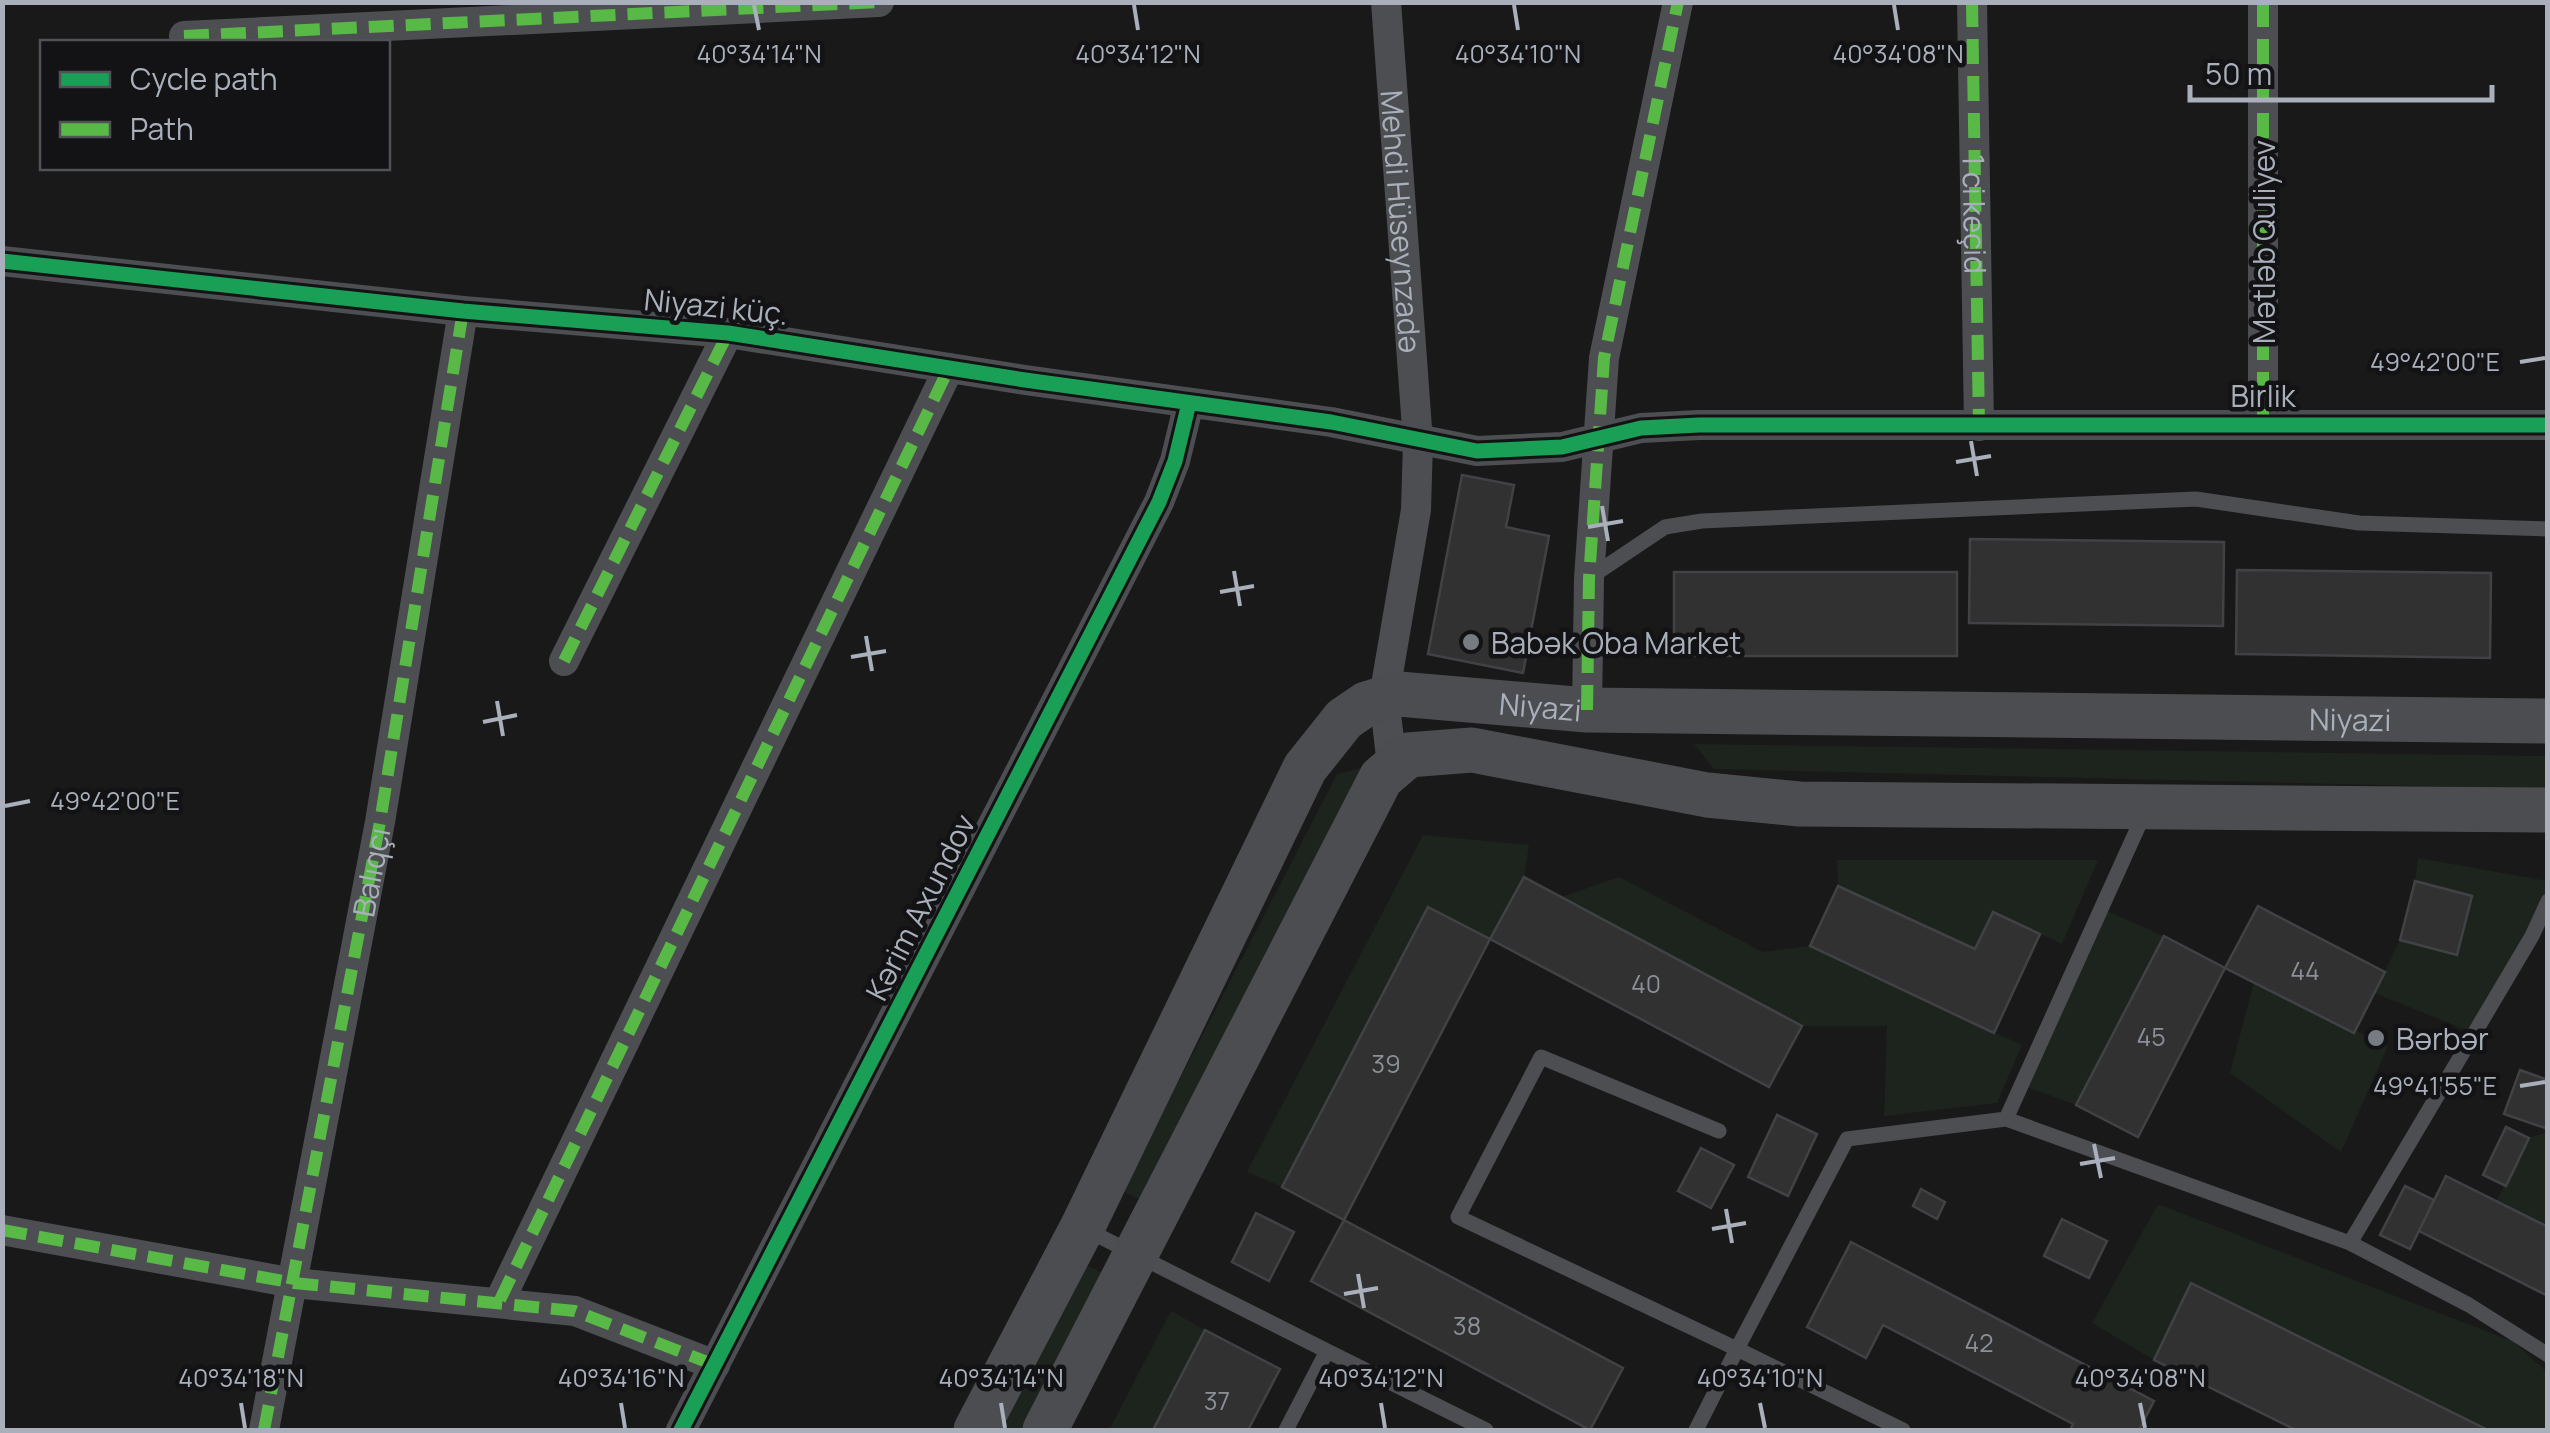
<svg xmlns="http://www.w3.org/2000/svg" width="2550" height="1433" viewBox="0 0 2550 1433" font-family="Manrope,sans-serif">
  <style>
    .green { fill: #1c241d }
    .building { fill: #313131; stroke: #414245; stroke-width: 2.5 }
    .lines { fill: none; stroke-linecap: round; stroke-linejoin: round }
    .service { stroke: #4d4e52; stroke-width: 15 }
    .minor { stroke: #4d4e52; stroke-width: 30 }
    .secondary { stroke: #4c4d50; stroke-width: 45 }
    .quiet { stroke: #58b947; stroke-width: 12; stroke-dasharray: 25 12; stroke-linecap: butt }
    .cycleway-casing { stroke: #131315; stroke-width: 21 }
    .cycleway { stroke: #1a9f57; stroke-width: 15 }
    .ticks { fill: none; stroke: #a9b0bb; stroke-width: 4 }
    .poi-dot { fill: #777b82; stroke: #131315; stroke-width: 4 }
    .labels { text-anchor: middle; dominant-baseline: central; stroke-width: 9; stroke-linejoin: round; paint-order: stroke }
    .number-label { font-size: 25px; fill: #8b9098 }
    .street-label { font-size: 30px; fill: #a9b0bb; stroke: #131315 }
    .poi-label { font-size: 30px; fill: #a9b0bb; stroke: #131315; text-anchor: start }
    .ticks-label { font-size: 25px; text-anchor: middle; fill: #a9b0bb; stroke: #131315; stroke-width: 9; stroke-linejoin: round; paint-order: stroke }
  </style>
  <rect width="100%" height="100%" fill="#191919"/>
  <!-- green -->
  <path class="green" d="M1694 744 2547 756V789L1714 769Z
    M1362 768 1143 1201 1122 1191 1337 774Z
    M1423 835 1529 845 1524 877 1490 939 1427 907 1282 1187 1247 1172Z
    M2418 858 2547 881V901L2471 1032 2374 993 2400 940 2456 955 2472 896 2415 881Z
    M1837 860H2098L2062 944 1993 912 1975 949 1838 886Z
    M1619 877 1763 952 1810 946 2022 1045 1997 1103 1884 1116 1887 1026H1802L1561 897Z
    M2100 908 2164 936 2076 1105 2021 1085Z
    M2254 982 2388 1046 2341 1152 2230 1073Z
    M2547 1132V1227L2496 1202 2529 1138Z
    M2158 1204 2514 1342 2547 1372V1430H2488L2191 1284 2154 1360 2092 1323Z
    M1080 1262 1102 1273 1021 1430H992Z
    M1171 1311 1205 1330 1153 1430H1109Z"/>
  <!-- building -->
  <path class="building" d="M1462 475 1514 485 1506 527 1549 536 1523 673 1428 654Z
    M1970 539 2224 542 2223 626 1969 623Z
    M2237 570 2491 573 2490 658 2236 654Z
    M1674 572H1957V656H1674Z
    M1524 877 1802 1026 1769 1087 1490 939Z
    M2415 881 2472 896 2457 955 2400 940Z
    M1838 886 1975 949 1993 912 2040 934 1994 1033 1810 946Z
    M2258 906 2385 972 2354 1033 2225 968Z
    M1428 907 1490 939 1344 1220 1282 1187Z
    M2164 936 2225 968 2138 1137 2076 1105Z
    M2520 1070 2548 1080V1129L2504 1114Z
    M1777 1115 1817 1134 1788 1196 1748 1177Z
    M2506 1127 2529 1138 2506 1186 2483 1175Z
    M1701 1148 1734 1165 1711 1208 1678 1191Z
    M2446 1176 2548 1227V1296L2419 1231Z
    M2405 1186 2434 1200 2410 1249 2380 1235Z
    M1921 1189 1945 1202 1937 1219 1913 1206Z
    M1256 1213 1294 1232 1269 1281 1232 1262Z
    M2062 1219 2107 1241 2089 1278 2044 1256Z
    M1344 1220 1623 1368 1590 1430 1311 1281Z
    M1851 1242 2154 1401 2139 1430H2070L2073 1424 1883 1325 1866 1358 1807 1327Z
    M2191 1283 2488 1430H2296L2154 1360Z
    M1205 1330 1280 1369 1248 1430H1153Z"/>
  <g class="lines">
    <!-- service -->
    <path class="service" d="M1592 576 1665 527 1702 521 2196 499 2359 523 2548 529
      M2006 1119 2350 1243 2532 936 2548 901
      M1719 1131 1541 1057 1458 1217 1737 1349 1847 1139 2006 1119 2144 814
      M1085 1229 1327 1351 1286 1430
      M2350 1243 2469 1305 2548 1355
      M1327 1351 1486 1430
      M1696 1430 1737 1349 1903 1430"/>
    <!-- minor -->
    <g class="minor">
      <path id="s1" d="M1386 2 1418 442 1416 510 1384 697 1392 765"/>
      <path id="s2" d="M1972 2 1979 426"/>
      <path d="M2263 2V422"/>
      <path d="M184 36 879 2"/>
      <path d="M2 261 463 311 728 333 1025 380 1331 422 1477 451 1562 447 1641 428 1699 425H2548"/>
      <path d="M564 661 728 333"/>
      <path d="M1587 710 1589 579 1604 358 1678 2"/>
      <path d="M2 1230 294 1283 575 1311 715 1365"/>
      <path d="M500 1300 949 368"/>
      <path d="M264 1430 380 822 463 311"/>
      <path d="M681 1430 1159 502 1175 461 1189 403"/>
    </g>
    <!-- secondary -->
    <g class="secondary">
      <path id="s3" d="M976 1430 1082 1228 1305 768 1344 719 1366 704 1399 694 1587 710 2548 721"/>
      <path d="M1045 1430 1381 778 1408 755 1472 750 1707 795 1799 804 2548 810"/>
    </g>
    <!-- quiet -->
    <g class="quiet">
      <path d="M1972 2 1979 426"/>
      <path d="M2263 2V422"/>
      <path d="M184 36 879 2"/>
      <path d="M564 661 728 333"/>
      <path d="M1587 710 1589 579 1604 358 1678 2"/>
      <path d="M2 1230 294 1283 575 1311 715 1365"/>
      <path d="M500 1300 949 368"/>
      <path id="s4" d="M264 1430 380 822 463 311"/>
    </g>
    <defs>
      <path id="cycleway" d="M2 261 463 311 728 333 1025 380 1331 422 1477 451 1562 447 1641 428 1699 425H2548
        M681 1430 1159 502 1175 461 1189 403"/>
    </defs>
    <!-- cycleway casing -->
    <use href="#cycleway" class="cycleway-casing"/>
    <!-- cycleway -->
    <use href="#cycleway" class="cycleway"/>
  </g>
  <!-- ticks -->
  <path class="ticks" d="M754 5 759 30M1134 5 1138 30M1514 5 1518 30M1894 5 1898 30M2520 362 2545 358M1971 441 1977 476M1956 462 1991 456M1602 506 1608 541M1588 527 1623 521M1234 571 1240 606M1220 592 1254 586M866 636 872 671M851 657 886 651M497 701 503 736M483 722 517 715M5 806 30 801M2520 1086 2545 1082M2094 1144 2101 1178M2080 1164 2115 1158M1726 1209 1732 1243M1712 1229 1746 1223M1358 1274 1364 1308M1344 1294 1378 1288M241 1403 245 1428M621 1403 625 1428M1001 1403 1005 1428M1381 1403 1385 1428M1760 1403 1765 1428M2140 1403 2145 1428"/>
  <!-- markers -->
  <g class="poi-dot">
    <circle cx="1471" cy="642" r="10"/>
    <circle cx="2376" cy="1038" r="10"/>
  </g>
  <g class="labels">
    <!-- number labels -->
    <g class="number-label">
      <text x="2305" y="970">44</text>
      <text x="1646" y="983">40</text>
      <text x="2151" y="1036">45</text>
      <text x="1386" y="1063">39</text>
      <text x="1467" y="1325">38</text>
      <text x="1979" y="1342">42</text>
      <text x="1217" y="1400">37</text>
    </g>
    <!-- street labels -->
    <g class="street-label">
      <text stroke="none"><textPath href="#s2" startOffset="212">1 ci keçid</textPath></text>
      <text stroke="none"><textPath href="#s1" startOffset="220">Mehdi Hüseynzadə</textPath></text>
      <text transform="translate(2263 242) rotate(-90)">Mətləb Quliyev</text>
      <text transform="translate(716 306) rotate(6)">Niyazi küç.</text>
      <text x="2263" y="395">Birlik</text>
      <text stroke="none"><textPath href="#s3" startOffset="1005">Niyazi</textPath></text>
      <text stroke="none"><textPath href="#s3" startOffset="1815">Niyazi</textPath></text>
      <text stroke="none"><textPath href="#s4" startOffset="568">Balıqçı</textPath></text>
      <text transform="translate(920 907) rotate(-63)">Kərim Axundov</text>
    </g>
    <!-- poi labels -->
    <g class="poi-label">
      <text x="1491" y="642">Babək Oba Market</text>
      <text x="2396" y="1038">Bərbər</text>
    </g>
  </g>
  <g class="ticks-label">
    <text x="759" y="63">40°34'14"N</text>
    <text x="1138" y="63">40°34'12"N</text>
    <text x="1518" y="63">40°34'10"N</text>
    <text x="1898" y="63">40°34'08"N</text>
    <text x="2435" y="371">49°42'00"E</text>
    <text x="115" y="810">49°42'00"E</text>
    <text x="2435" y="1095">49°41'55"E</text>
    <text x="241" y="1387">40°34'18"N</text>
    <text x="621" y="1387">40°34'16"N</text>
    <text x="1001" y="1387">40°34'14"N</text>
    <text x="1381" y="1387">40°34'12"N</text>
    <text x="1760" y="1387">40°34'10"N</text>
    <text x="2140" y="1387">40°34'08"N</text>
  </g>
  <!-- border -->
  <rect width="2550" height="1433" fill="none" stroke="#a9b0bb" stroke-width="10"/>
  <!-- legend -->
  <rect x="40" y="40" width="350" height="130" fill="#131315" stroke="#4f5257" stroke-width="2.5"/>
  <rect x="60" y="72" width="50" height="15" fill="#1a9f57" stroke="#4f5257" stroke-width="2.5"/>
  <text x="130" y="90" font-size="30" fill="#a9b0bb">Cycle path</text>
  <rect x="60" y="122" width="50" height="15" fill="#58b947" stroke="#4f5257" stroke-width="2.5"/>
  <text x="130" y="140" font-size="30" fill="#a9b0bb">Path</text>
  <!-- scale -->
  <path d="M2190 85v15h302v-15" fill="none" stroke="#a9b0bb" stroke-width="5"/>
  <text x="2205" y="85" font-size="30" fill="#a9b0bb" stroke="#131315" stroke-width="8" paint-order="stroke">50 m</text>
</svg>
